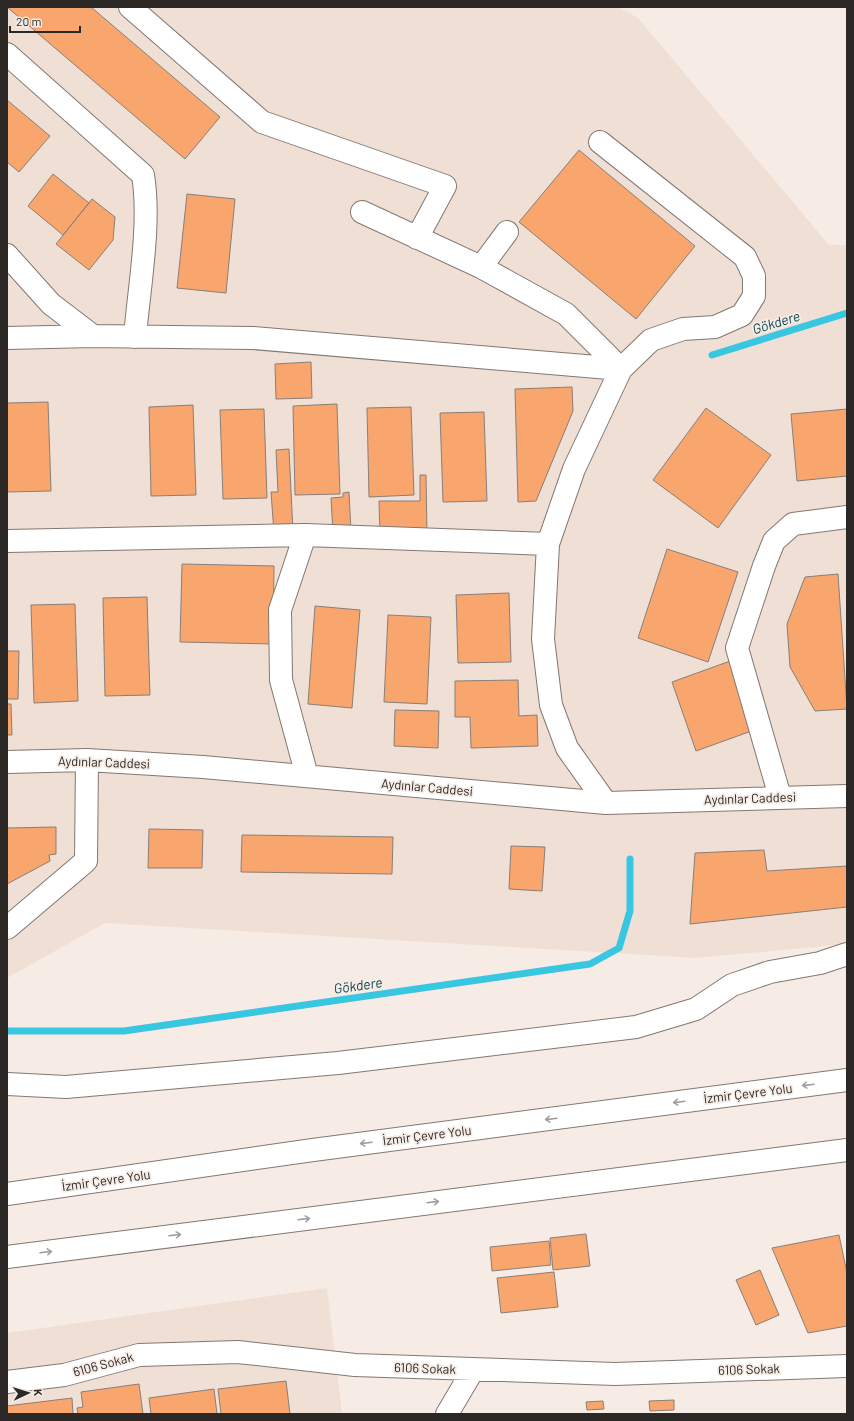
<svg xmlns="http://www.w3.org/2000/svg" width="854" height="1421" viewBox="0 0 854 1421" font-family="Barlow,sans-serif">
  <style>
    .built { fill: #f0dfd4 }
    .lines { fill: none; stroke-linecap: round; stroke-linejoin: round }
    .stream { stroke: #38c6e0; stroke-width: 7 }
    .building { fill: #f8a56e; stroke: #887f79 }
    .minor-casing { stroke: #827872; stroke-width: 24 }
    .highway-casing { stroke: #827872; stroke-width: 24 }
    .minor { stroke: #fff; stroke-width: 22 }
    .highway { stroke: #fff; stroke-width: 22 }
    .oneway { stroke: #a09e9d }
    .labels { text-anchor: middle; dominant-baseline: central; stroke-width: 3.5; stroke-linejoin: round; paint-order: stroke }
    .street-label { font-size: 13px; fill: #2c2826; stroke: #f6ece5 }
    .water-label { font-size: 14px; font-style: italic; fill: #0c4953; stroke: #f6ece5 }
  </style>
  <rect width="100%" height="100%" fill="#f6ece5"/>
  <!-- built -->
  <path class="built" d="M7 7H618L638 18 829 245H847V944L696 958 105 923 7 978Z
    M327 1288 342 1414H7V1333Z"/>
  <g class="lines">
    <!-- stream -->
    <path class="stream" d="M712 355 847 313
      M7 1031H124L590 964 619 948 630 911V859"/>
  </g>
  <!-- building -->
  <path class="building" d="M7 7H91L220 117 185 159Z
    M7 100 50 136 19 172 7 162Z
    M579 150 695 246 636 319 519 222Z
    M53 174 89 203 63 235 28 206Z
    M187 194 235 199 226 293 177 288Z
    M92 199 115 217 113 240 89 270 56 244Z
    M311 362 312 398 276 399 275 364Z
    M572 387 573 411 536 501 518 502 515 389Z
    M48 402 51 491 7 492V403Z
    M337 404 340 494 295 495 293 406Z
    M193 405 196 495 151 496 149 407Z
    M411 407 414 495 369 497 367 408Z
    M706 408 771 455 718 528 653 480Z
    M264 409 267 498 223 499 220 410Z
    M847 409V476L797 481 791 414Z
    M484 412 487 501 443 502 440 413Z
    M289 449 293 532 274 533 271 492H278L276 450Z
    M420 475H426L427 535H380L379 501H420Z
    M349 492 351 532 333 533 331 498 343 497V493Z
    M667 549 738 572 708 662 638 638Z
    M182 564 274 566 273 644 180 642Z
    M838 574 847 709 815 711 790 667 787 624 805 577Z
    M509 593 511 662 458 663 456 595Z
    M147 597 150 695 105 696 103 598Z
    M75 604 78 701 34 703 31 605Z
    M315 606 360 610 352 708 308 704Z
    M388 615 431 617 427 704 384 702Z
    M7 651H19L18 699H7Z
    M733 660 757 729 696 751 672 682Z
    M518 680 519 716 537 715 538 746 471 748 470 717H455V681Z
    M7 704H11L12 735H7Z
    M395 710 439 711 438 748 394 746Z
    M56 827V854L49 855 50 861 7 884V828Z
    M149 829 203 830 202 868H148Z
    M242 835 393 837 392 874 241 872Z
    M511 846 545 847 542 891 509 889Z
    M764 850 767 871 847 866V907L690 924 695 853Z
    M586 1234 590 1266 553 1270 550 1238Z
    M839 1235 847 1273V1326L808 1333 772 1248Z
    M549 1241 551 1265 492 1271 490 1247Z
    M760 1270 779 1315 756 1325 736 1280Z
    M554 1272 558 1307 501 1313 497 1278Z
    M286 1381 290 1414H221L218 1389Z
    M139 1384 143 1414H78L77 1408 83 1407 81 1392Z
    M214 1389 217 1414H151L149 1398Z
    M72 1398 73 1414H7V1406Z
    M674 1400V1410L650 1411 649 1401Z
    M603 1401 604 1409 587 1410 586 1402Z"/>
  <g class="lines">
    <defs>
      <path id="minor" d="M130 7 262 122 445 186 417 238
        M7 54 143 175C151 224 139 287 135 337
        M600 142 745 257 754 276V296L742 315 715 327 683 329 651 340 621 369 574 469 548 544 543 639 551 705 567 748 606 803
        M362 212 481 267 566 314 621 369
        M7 255 51 304 93 336
        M481 267 507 232
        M7 338 93 336 253 338 621 369
        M305 535 280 610 281 680 307 776
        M7 541 305 535 548 544
        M7 762 87 760 203 767 606 803 847 796
        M780 797 737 648 764 566 774 541 793 524 847 517
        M7 928 86 861 87 760
        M7 1084 66 1087 338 1063 636 1027 696 1009 732 985 770 972 820 963 847 954
        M7 1382 64 1375 139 1355 238 1352 355 1365 615 1374 847 1366
        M447 1414 473 1370"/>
      <path id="highway" d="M7 1194 313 1150 847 1080
        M7 1257 847 1150"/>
    </defs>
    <!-- minor casing -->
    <use href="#minor" class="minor-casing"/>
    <!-- highway casing -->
    <use href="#highway" class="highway-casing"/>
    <!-- minor -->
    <use href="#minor" class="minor"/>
    <!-- highway -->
    <use href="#highway" class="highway"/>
  </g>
  <!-- one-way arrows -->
  <defs><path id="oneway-shaft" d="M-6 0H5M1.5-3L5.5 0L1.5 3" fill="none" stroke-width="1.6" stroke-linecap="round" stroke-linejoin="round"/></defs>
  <g class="oneway">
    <use href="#oneway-shaft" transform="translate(808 1085) rotate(173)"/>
    <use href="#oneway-shaft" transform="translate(679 1102) rotate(173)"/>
    <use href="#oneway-shaft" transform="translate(551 1119) rotate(173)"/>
    <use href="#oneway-shaft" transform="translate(366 1143) rotate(173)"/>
    <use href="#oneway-shaft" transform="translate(433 1202) rotate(-7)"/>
    <use href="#oneway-shaft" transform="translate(304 1219) rotate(-7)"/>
    <use href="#oneway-shaft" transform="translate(175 1235) rotate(-7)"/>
    <use href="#oneway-shaft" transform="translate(46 1252) rotate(-7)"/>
  </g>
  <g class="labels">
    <!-- street labels -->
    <g class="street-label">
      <text transform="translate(104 762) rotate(2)">Aydınlar Caddesi</text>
      <text transform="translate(427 787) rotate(5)">Aydınlar Caddesi</text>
      <text transform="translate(750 798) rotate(-2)">Aydınlar Caddesi</text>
      <text transform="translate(748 1093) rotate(-7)">İzmir Çevre Yolu</text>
      <text transform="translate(427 1135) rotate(-7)">İzmir Çevre Yolu</text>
      <text transform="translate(106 1180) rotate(-8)">İzmir Çevre Yolu</text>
      <text transform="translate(103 1364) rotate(-15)">6106 Sokak</text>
      <text transform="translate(425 1368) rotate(2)">6106 Sokak</text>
      <text transform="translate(749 1369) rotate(-2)">6106 Sokak</text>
    </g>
    <!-- water labels -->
    <g class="water-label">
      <text transform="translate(776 322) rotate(-17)">Gökdere</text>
      <text transform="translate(358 985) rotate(-8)">Gökdere</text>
    </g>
  </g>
  <!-- border -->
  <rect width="854" height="1421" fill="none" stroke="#2c2826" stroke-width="16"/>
  <!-- north arrow -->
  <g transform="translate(28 1393) rotate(86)" stroke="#f6ece5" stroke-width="3" paint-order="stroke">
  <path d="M0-3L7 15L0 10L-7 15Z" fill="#2c2826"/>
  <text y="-6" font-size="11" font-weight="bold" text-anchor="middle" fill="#2c2826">K</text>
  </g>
  <!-- scale -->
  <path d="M10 26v6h70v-6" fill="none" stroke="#2c2826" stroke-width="2"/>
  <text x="16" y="26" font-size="12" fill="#2c2826" stroke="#f6ece5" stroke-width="3" paint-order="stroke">20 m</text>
</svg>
